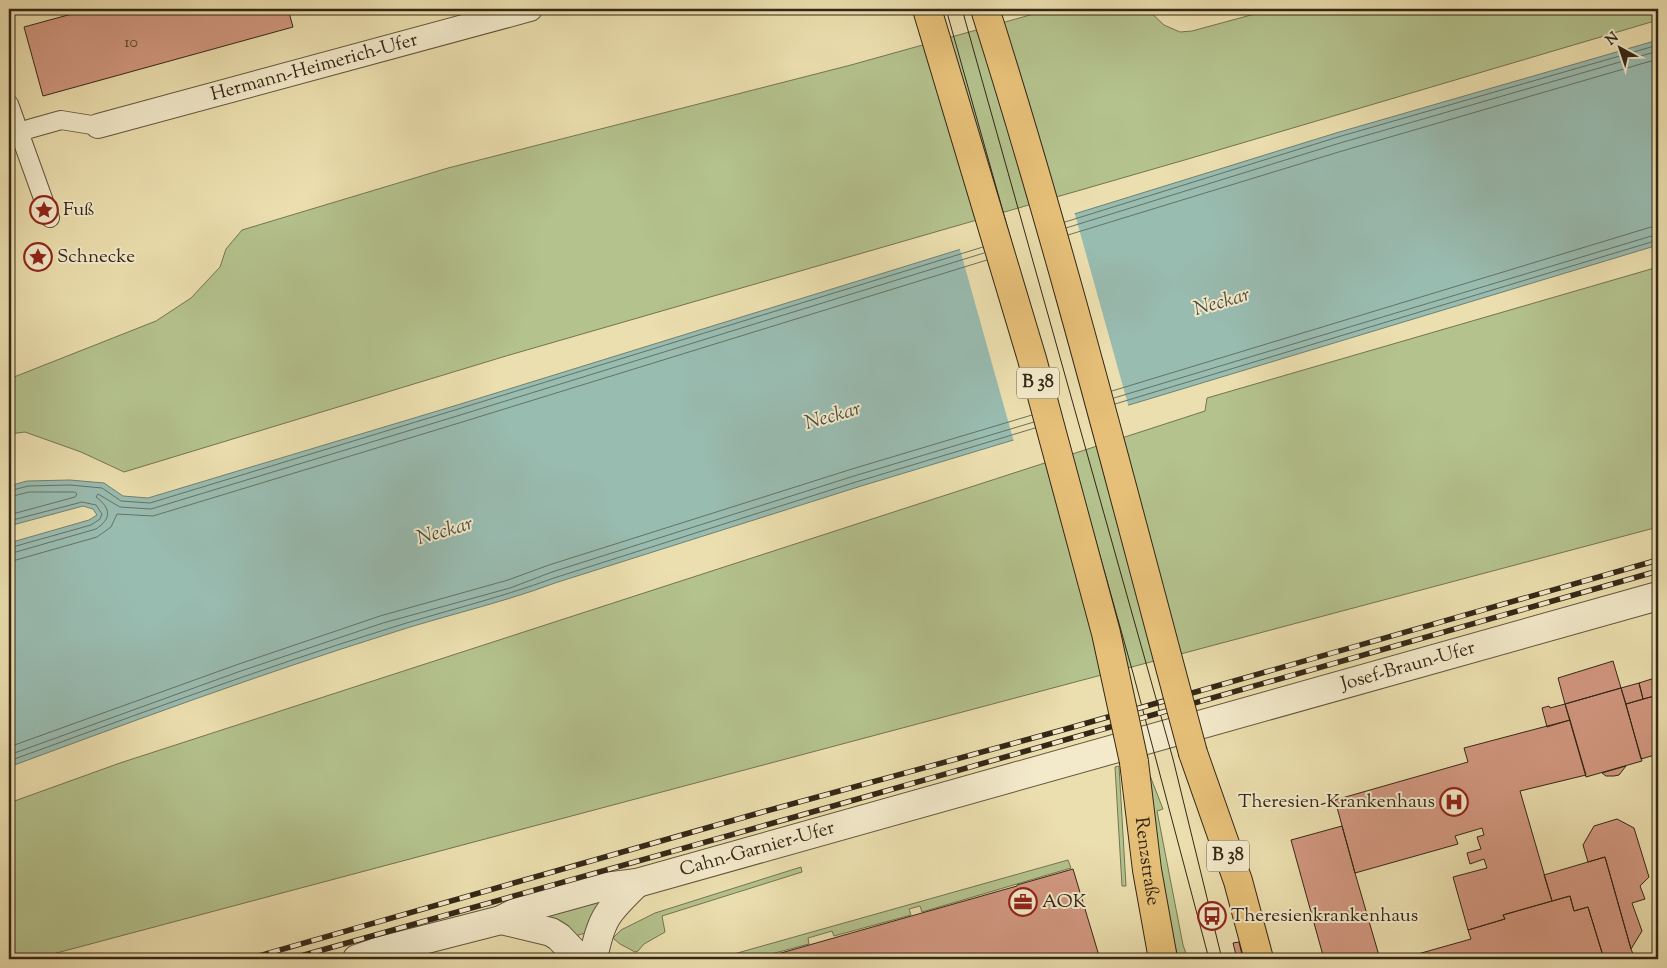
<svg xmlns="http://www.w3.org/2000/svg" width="1667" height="968" viewBox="0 0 1667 968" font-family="'Sorts Mill Goudy',serif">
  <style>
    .green { fill: #b4c28d; stroke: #747452 }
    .water { fill: #99bcb1; stroke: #718073 }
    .pier { fill: #ecdfaf }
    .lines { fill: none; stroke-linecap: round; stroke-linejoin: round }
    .shore { stroke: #667264; stroke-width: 1 }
    .building { fill: #d29881; stroke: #342717 }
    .pedestrian-casing { stroke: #62553d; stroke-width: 20 }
    .minor-casing { stroke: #62553d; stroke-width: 26 }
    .tertiary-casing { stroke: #62553d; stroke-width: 30 }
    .primary-casing { stroke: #342717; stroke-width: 30 }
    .pedestrian { stroke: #f3eacb; stroke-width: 18 }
    .minor { stroke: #f3eacb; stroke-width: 24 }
    .tertiary { stroke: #f3eacb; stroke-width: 28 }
    .primary { stroke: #e6c078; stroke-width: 28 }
    .tram { stroke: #342717; stroke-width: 1 }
    .rail-casing { stroke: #342717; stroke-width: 5.5 }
    .rail { stroke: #f3eacb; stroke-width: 4; stroke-dasharray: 11; stroke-linecap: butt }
    .primary-bridge-casing { stroke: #342717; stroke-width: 30; stroke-linecap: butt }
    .primary-bridge { stroke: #e6c078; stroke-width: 28 }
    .labels { text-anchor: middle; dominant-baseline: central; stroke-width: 4; stroke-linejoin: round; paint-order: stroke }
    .number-label { font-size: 16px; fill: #5c4332 }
    .shield { fill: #f3eacb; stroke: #6d624d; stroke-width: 1 }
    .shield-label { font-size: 18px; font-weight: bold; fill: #342717 }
    .street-label { font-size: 19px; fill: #342717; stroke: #f3eacb }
    .poi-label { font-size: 19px; fill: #342717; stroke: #f3eacb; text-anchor: start }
    .water-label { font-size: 20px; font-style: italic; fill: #4d4c3e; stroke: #f3eacb }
  </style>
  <rect width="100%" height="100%" fill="#ecdfaf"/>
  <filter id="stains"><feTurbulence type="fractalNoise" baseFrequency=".004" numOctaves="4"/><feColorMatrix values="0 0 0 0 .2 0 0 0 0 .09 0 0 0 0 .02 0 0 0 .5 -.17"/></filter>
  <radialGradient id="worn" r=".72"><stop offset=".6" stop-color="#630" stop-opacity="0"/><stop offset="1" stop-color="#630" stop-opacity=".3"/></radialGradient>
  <!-- green -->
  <path class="green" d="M1059 9H1147L1164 25 1180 32 1192 31 1273 9H1658V20L1188 159 506 356 124 472 81 452 25 432 9 434V379L156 321 191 298 220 267 226 249 242 230 448 168 851 65 1048 10Z
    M1658 267V527L34 959H9V803L120 763 1205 411 1207 398Z
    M1119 766 1126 886H1122L1115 767Z
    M1149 773 1163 809 1157 811 1183 945 1188 959H1178L1158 873Z
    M1068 860 1071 868 922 912 920 906 909 909 911 915 834 936 832 931 808 938 809 944 752 959H716Z
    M801 867 802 872 662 916 665 932 644 944 638 951 635 952 620 944 613 938 621 930 655 913Z
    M602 901 592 931 572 937 544 918 546 916Z"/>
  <!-- water -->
  <path class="water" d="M1658 40V245L858 487 555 583C499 604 442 616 385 635 258 675 133 721 9 767V543L89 520 97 515 93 509 83 506 9 526V486L27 481 70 480 104 483 123 496 148 498 454 406 1336 133Z"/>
  <!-- pier -->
  <path class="pier" d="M1074 211 1129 408 1014 442 959 246Z"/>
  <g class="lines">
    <!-- shore -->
    <path class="shore" d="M1065 222 1338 137 1658 45
      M1066 228 1340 143 1658 51
      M1068 235 1342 151 1658 59
      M1112 391 1651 227H1658
      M1114 398 1658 234
      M1115 404 1658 240
      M9 491 28 486 70 485 102 488 121 501 150 503 455 410 983 247
      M9 497 29 492H75L77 494 75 497 9 515
      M9 521 82 502 96 505 102 514 100 519 91 525 9 548
      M9 554 96 529C111 519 112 509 96 497L98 494 120 507 151 509 457 416 984 253
      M9 562 97 537 111 527 117 514 153 516 459 423 987 260
      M9 747 236 665 380 616 508 580 549 565 852 469 1032 415
      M9 755 238 672 383 623 510 588 552 572 854 476 1034 422
      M9 761C133 716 257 670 384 630 440 612 497 599 554 578L856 482 1035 428"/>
  </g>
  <!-- building -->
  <path class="building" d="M90 9H288L293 27 43 96 24 27Z
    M1613 661 1621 688 1565 704 1558 678Z
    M1658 677V695L1643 699 1639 683Z
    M1639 683 1643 699 1626 704 1621 688Z
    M1621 688 1642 761 1586 777 1565 704Z
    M1658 695V754L1641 759 1626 704Z
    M1565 704 1570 720 1547 727 1542 708 1549 706 1550 708Z
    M1570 720 1586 775 1520 791 1552 901 1503 915 1505 919 1468 930 1453 877 1487 868 1484 859 1470 864 1467 853 1481 849 1477 837 1484 835 1482 828 1455 836 1458 844 1355 873 1335 800 1468 762 1464 748Z
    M1626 766 1619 775 1614 776H1606L1602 773Z
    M1617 819 1634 828 1649 877 1640 886 1645 899 1632 903 1642 931 1631 949 1605 857 1588 862 1583 845 1594 826Z
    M1342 826 1355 873 1380 959H1324L1291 840Z
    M1605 857 1631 949 1635 959H1604L1588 907 1574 911 1570 896 1552 901 1544 875Z
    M1073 869 1100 959H760L1017 886V885Z
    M1570 896 1574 911 1588 907 1604 959H1400L1471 939 1468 930 1505 919 1503 915Z
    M1239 942 1243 959H1237L1233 943Z"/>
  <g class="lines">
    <defs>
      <path id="pedestrian" d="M9 104 50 218
        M10 137 19 135 29 129 61 120 98 126"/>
      <g id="minor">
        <path id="s1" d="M98 126 530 9"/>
      </g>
      <g id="tertiary">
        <path d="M501 920 551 932 559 937 580 959"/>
        <path id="s2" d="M357 959 380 951 501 920 525 908 597 888 637 883 1658 596"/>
        <path d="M593 959C601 918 607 912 637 883"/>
      </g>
      <g id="primary">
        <path d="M1193 753 1238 881 1259 959"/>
        <path id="s3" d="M1134 762 1147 870 1163 959"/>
      </g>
    </defs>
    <!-- pedestrian casing -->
    <use href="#pedestrian" class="pedestrian-casing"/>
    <!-- minor casing -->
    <use href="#minor" class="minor-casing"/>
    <!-- tertiary casing -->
    <use href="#tertiary" class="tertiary-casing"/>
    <!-- primary casing -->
    <use href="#primary" class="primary-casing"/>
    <!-- pedestrian -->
    <use href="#pedestrian" class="pedestrian"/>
    <!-- minor -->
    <use href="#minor" class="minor"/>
    <!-- tertiary -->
    <use href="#tertiary" class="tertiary"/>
    <!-- primary -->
    <use href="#primary" class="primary"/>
    <!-- tram -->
    <path class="tram" d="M946 9 1133 673 1209 959
      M962 9 1173 759 1222 959"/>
    <defs>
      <path id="rail" d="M248 959 759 813 1066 729 1658 560
        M290 959 791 818 1658 571"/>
    </defs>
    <!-- rail casing -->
    <use href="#rail" class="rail-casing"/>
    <!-- rail -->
    <use href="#rail" class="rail"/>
    <defs>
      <path id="primary-bridge" d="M927 9 1032 359 1106 633 1134 762
        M985 9C1063 254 1126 504 1193 753"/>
    </defs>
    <!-- primary-bridge casing -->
    <use href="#primary-bridge" class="primary-bridge-casing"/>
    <!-- primary-bridge -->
    <use href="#primary-bridge" class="primary-bridge"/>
  </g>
  <!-- icons -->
  <defs>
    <symbol id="sight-ring" viewBox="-11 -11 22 22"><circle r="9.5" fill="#f3eacb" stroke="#8f2418" stroke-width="1.5"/><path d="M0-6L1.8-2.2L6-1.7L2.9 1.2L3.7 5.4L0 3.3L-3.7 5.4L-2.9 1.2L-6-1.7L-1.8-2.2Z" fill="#8f2418"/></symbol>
    <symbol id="hospital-ring" viewBox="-11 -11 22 22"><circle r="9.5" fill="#f3eacb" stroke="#8f2418" stroke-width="1.5"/><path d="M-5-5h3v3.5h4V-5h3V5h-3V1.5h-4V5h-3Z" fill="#8f2418"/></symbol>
    <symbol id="office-ring" viewBox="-11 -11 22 22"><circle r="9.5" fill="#f3eacb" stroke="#8f2418" stroke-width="1.5"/><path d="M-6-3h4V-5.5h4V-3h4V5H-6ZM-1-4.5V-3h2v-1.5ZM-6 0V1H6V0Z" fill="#8f2418"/></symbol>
    <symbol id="bus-ring" viewBox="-11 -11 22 22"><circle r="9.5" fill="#f3eacb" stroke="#8f2418" stroke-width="1.5"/><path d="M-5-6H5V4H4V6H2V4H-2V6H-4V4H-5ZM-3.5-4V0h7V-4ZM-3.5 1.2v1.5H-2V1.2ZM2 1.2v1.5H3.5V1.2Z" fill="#8f2418"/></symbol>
  </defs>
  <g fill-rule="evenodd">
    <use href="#sight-ring" x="28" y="194" width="32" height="32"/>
    <use href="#sight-ring" x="22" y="241" width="32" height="32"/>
    <use href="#hospital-ring" x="1438" y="786" width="32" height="32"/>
    <use href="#office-ring" x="1007" y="886" width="32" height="32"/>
    <use href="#bus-ring" x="1196" y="900" width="32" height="32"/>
  </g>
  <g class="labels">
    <!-- number labels -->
    <g class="number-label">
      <text x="131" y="43">10</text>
    </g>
    <!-- shield labels -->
    <g class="shield">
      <rect x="1017" y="367.5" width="42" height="31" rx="4"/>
      <rect x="1207" y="840.5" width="42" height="31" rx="4"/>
    </g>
    <g class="shield-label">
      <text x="1038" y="383">B 38</text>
      <text x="1228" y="856">B 38</text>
    </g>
    <!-- street labels -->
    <g class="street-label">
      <text stroke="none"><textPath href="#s1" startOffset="224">Hermann-Heimerich-Ufer</textPath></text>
      <text stroke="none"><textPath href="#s2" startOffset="1092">Josef-Braun-Ufer</textPath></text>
      <text stroke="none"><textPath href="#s2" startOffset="416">Cahn-Garnier-Ufer</textPath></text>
      <text stroke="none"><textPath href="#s3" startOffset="100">Renzstraße</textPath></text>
    </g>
    <!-- poi labels -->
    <g class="poi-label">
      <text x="63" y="210">Fuß</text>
      <text x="57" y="257">Schnecke</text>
      <text x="1435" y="802" text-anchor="end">Theresien-Krankenhaus</text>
      <text x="1042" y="902">AOK</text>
      <text x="1231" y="916">Theresienkrankenhaus</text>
    </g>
    <!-- water labels -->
    <g class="water-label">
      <text transform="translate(1222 303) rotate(-16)">Neckar</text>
      <text transform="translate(833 417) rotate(-16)">Neckar</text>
      <text transform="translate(445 532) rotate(-16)">Neckar</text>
    </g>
  </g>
  <!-- margin -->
  <rect width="1667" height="968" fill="none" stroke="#ecdfaf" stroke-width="30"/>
  <rect x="10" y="10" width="1647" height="948" fill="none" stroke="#342717" stroke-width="2.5"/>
  <rect x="15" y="15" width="1637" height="938" fill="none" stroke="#342717"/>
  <!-- north arrow -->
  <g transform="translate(1620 48) rotate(320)" stroke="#f3eacb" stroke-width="4" paint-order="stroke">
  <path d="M0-4L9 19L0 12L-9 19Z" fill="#342717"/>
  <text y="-8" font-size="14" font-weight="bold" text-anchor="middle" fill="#342717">N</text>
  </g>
  <rect width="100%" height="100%" filter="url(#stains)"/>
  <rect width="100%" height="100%" fill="url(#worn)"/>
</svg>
